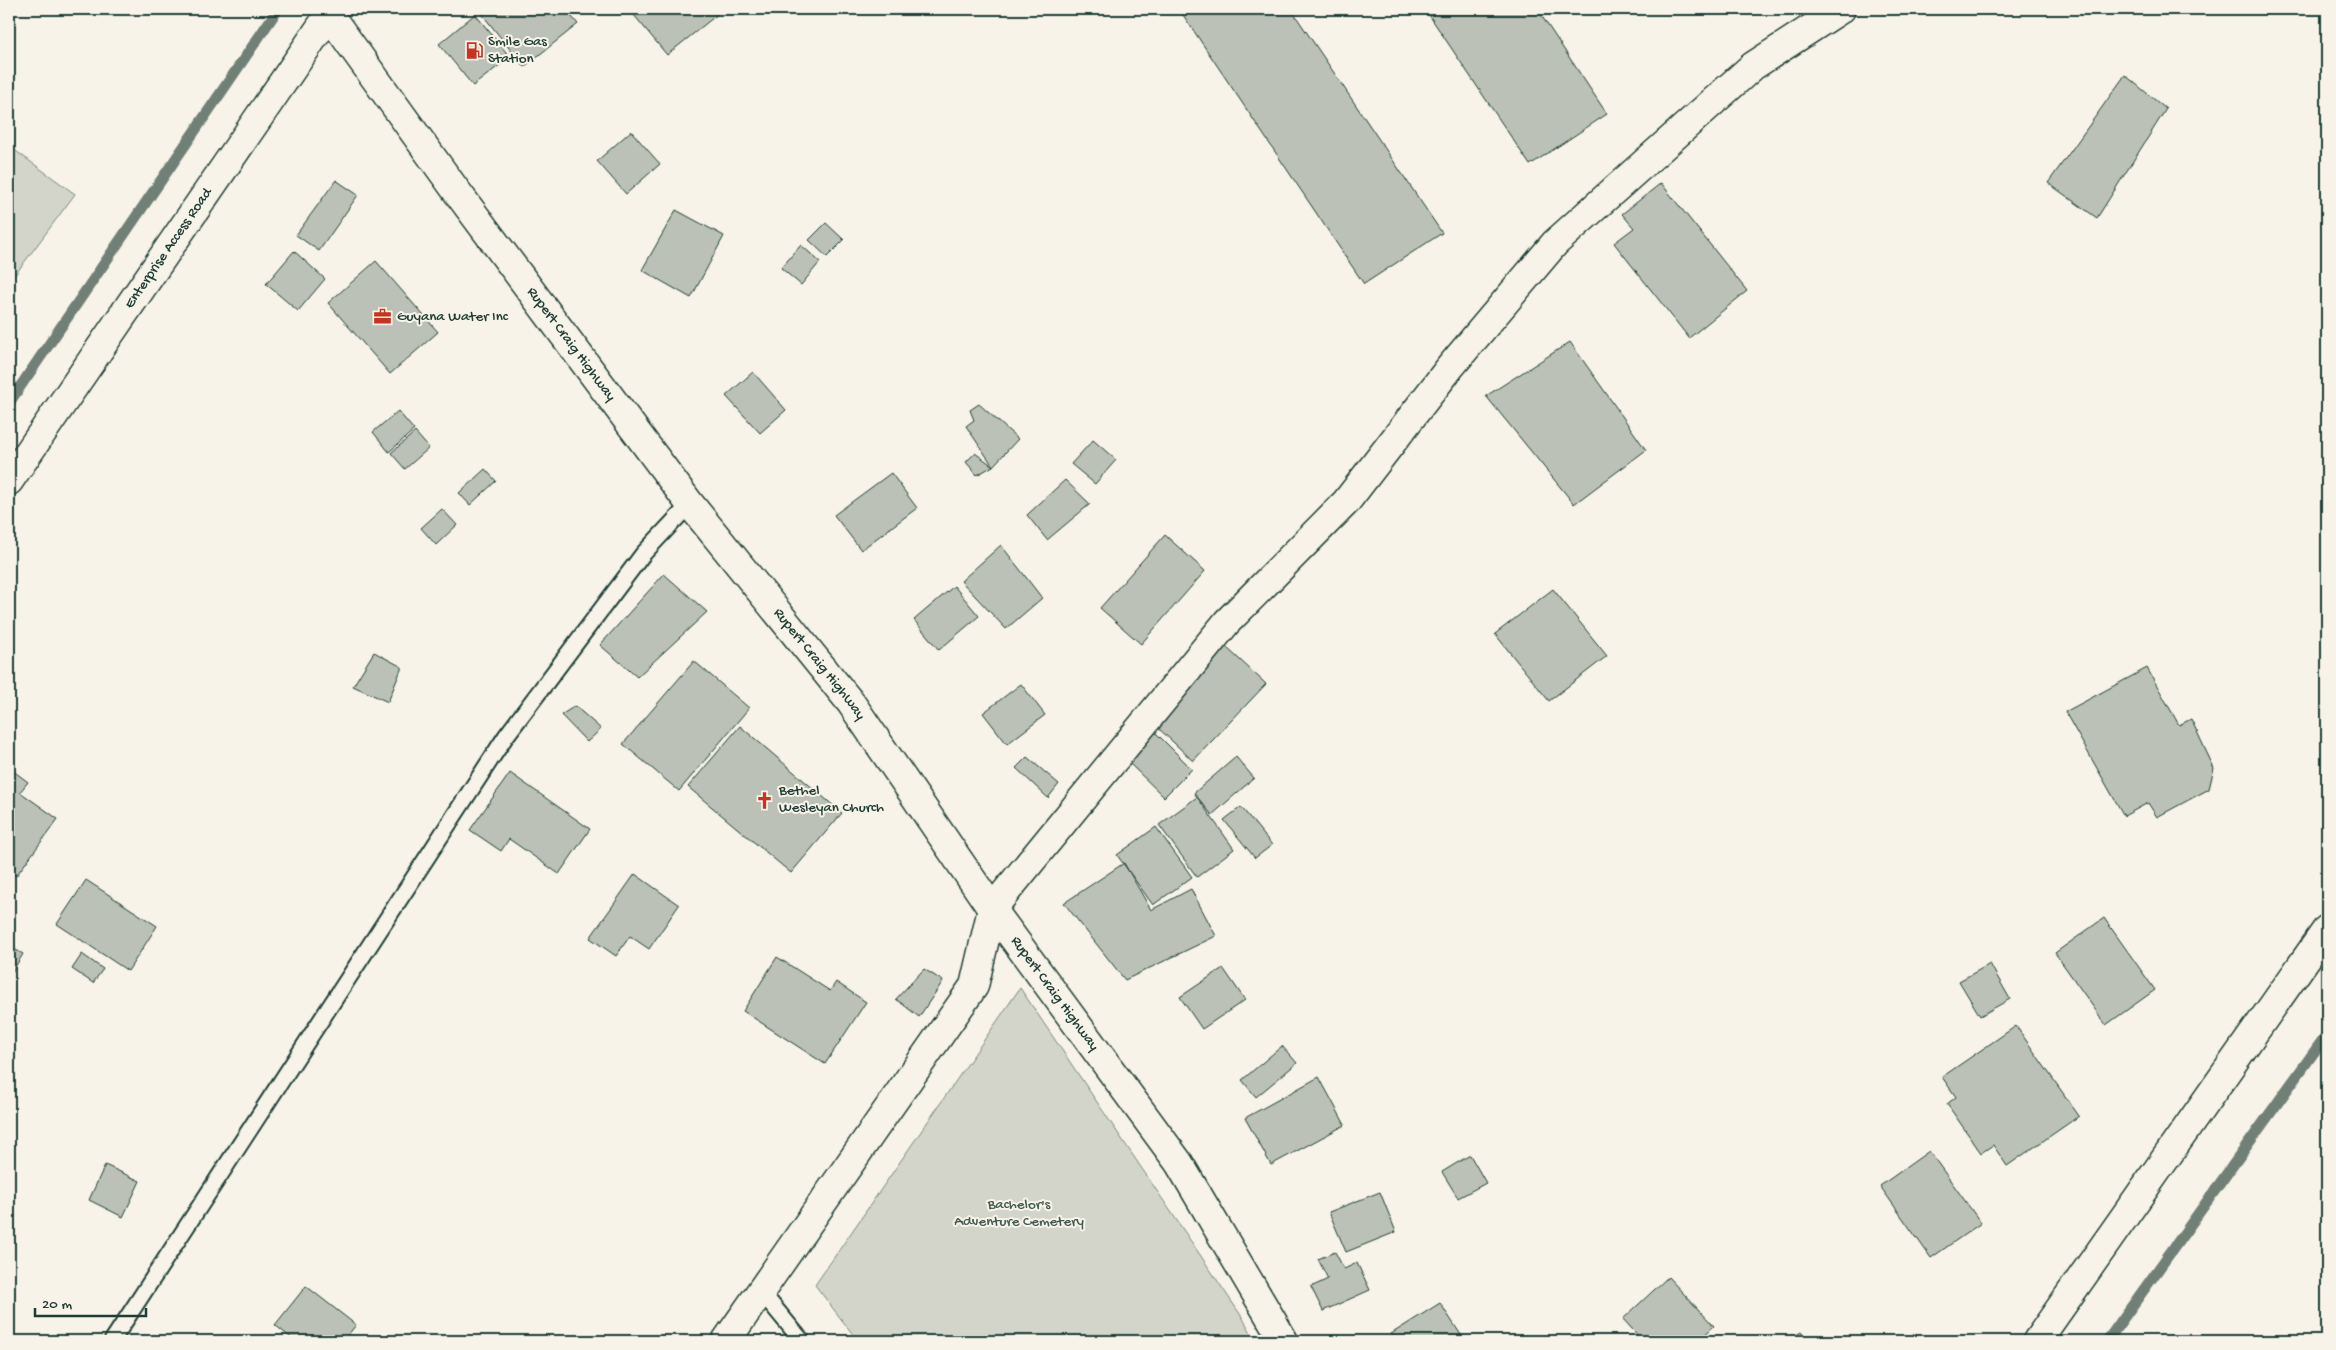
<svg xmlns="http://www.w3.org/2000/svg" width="2336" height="1350" viewBox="0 0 2336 1350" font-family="'Gochi Hand',sans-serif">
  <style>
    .green { fill: #d3d5ca; stroke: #79897f }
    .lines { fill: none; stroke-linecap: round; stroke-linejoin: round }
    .stream { stroke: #6f8077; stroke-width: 11 }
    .building { fill: #bbc1b6; stroke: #1f3d34 }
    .service-casing { stroke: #1f3d34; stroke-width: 19 }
    .minor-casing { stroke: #1f3d34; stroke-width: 31 }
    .primary-casing { stroke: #1f3d34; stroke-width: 31 }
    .service { stroke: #f7f3e8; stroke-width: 15 }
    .minor { stroke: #f7f3e8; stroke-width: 28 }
    .primary { stroke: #f7f3e8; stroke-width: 28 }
    .labels { text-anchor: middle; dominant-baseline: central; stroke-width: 4; stroke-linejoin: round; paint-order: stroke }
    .poi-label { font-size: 15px; fill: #1f3d34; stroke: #f7f3e8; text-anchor: start }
    .street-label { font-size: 15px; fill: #1f3d34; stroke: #f7f3e8 }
    .park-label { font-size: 15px; fill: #435b52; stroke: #f7f3e8 }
  </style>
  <rect width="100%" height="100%" fill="#f7f3e8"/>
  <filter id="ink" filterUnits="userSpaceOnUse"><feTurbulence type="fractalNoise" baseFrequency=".02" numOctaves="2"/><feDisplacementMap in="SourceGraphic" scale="10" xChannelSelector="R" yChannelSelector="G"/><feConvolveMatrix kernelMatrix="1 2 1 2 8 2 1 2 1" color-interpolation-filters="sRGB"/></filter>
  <g filter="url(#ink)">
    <!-- green -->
    <path class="green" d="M9 146 75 194 9 283Z
      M1020 988 1242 1317 1256 1341H858L815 1285Z"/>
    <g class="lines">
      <!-- stream -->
      <path class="stream" d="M9 403 278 9
        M2107 1341 2327 1034"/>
    </g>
    <!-- building -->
    <path class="building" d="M95 9H106L101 14Z
      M478 9H533L536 13 541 9H565L578 24 524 67Z
      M629 9H724L667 55Z
      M1179 9H1291L1442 233 1364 284Z
      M1425 9H1537L1607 114 1530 165Z
      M475 14 510 57 473 86 439 44Z
      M2125 75 2166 109 2097 218 2048 183Z
      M631 131 660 164 626 194 597 161Z
      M336 180 358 195 319 251 296 235Z
      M1661 183 1747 291 1689 338 1614 243 1634 228 1622 214Z
      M676 210 724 236 691 298 642 270Z
      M826 223 844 240 827 257 809 240Z
      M801 245 820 262 801 285 781 268Z
      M294 251 325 279 298 311 266 284Z
      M376 261 438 332 390 374 328 303Z
      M1570 342 1646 450 1574 504 1486 396Z
      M753 372 786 410 760 433 726 396Z
      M979 404 1018 439 993 466 966 426 974 420 970 410Z
      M398 411 414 430 389 452 373 432Z
      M415 432 429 448 405 469 391 453Z
      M1093 440 1116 460 1095 484 1071 464Z
      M975 453 993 466 977 475 966 462Z
      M485 469 496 481 470 505 459 493Z
      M891 473 917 508 861 550 834 515Z
      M1065 480 1090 504 1047 540 1027 515Z
      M442 509 457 525 436 545 421 528Z
      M1165 535 1205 571 1141 644 1100 608Z
      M1001 545 1042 598 1006 629 961 581Z
      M664 574 707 612 637 677 600 645Z
      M954 586 979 616 939 650 914 620Z
      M1553 589 1607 656 1549 701 1495 634Z
      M1226 647 1266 684 1193 761 1154 724Z
      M374 652 402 667 388 702 353 686Z
      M694 661 749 708 679 791 623 744Z
      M2147 668 2179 725 2191 719 2214 768 2209 789 2157 817 2148 803 2124 816 2065 712Z
      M1021 684 1045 715 1007 744 983 713Z
      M575 706 601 729 587 742 561 715Z
      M740 726 842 813 791 873 688 787Z
      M1155 732 1192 769 1164 797 1127 761Z
      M1027 757 1059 784 1048 798 1016 768Z
      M1236 757 1254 778 1212 815 1194 793Z
      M12 770 28 782 20 792 58 819 16 876 9 871V774Z
      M510 773 590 829 559 874 509 839 501 851 470 830Z
      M1197 797 1234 849 1197 877 1159 825Z
      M1241 807 1272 845 1255 858 1224 820Z
      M1156 827 1192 877 1153 905 1117 855Z
      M1124 863 1151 910 1191 889 1216 936 1125 980 1064 903Z
      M635 874 679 905 649 949 630 936 616 956 590 938Z
      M86 880 157 926 128 971 57 924Z
      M2104 918 2155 990 2106 1025 2055 953Z
      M9 946 23 954 9 977Z
      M82 954 103 969 93 983 72 969Z
      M777 957 830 991 836 982 866 1002 825 1064 743 1011Z
      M1990 964 2010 999 1980 1016 1959 981Z
      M1223 968 1245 1000 1202 1029 1180 997Z
      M924 969 943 981 919 1017 896 999Z
      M2016 1026 2079 1116 2007 1166 1993 1145 1981 1153 1947 1104 1956 1097 1942 1077Z
      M1282 1046 1297 1063 1256 1097 1242 1080Z
      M1319 1077 1345 1125 1271 1165 1245 1118Z
      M1929 1151 1981 1223 1931 1258 1880 1186Z
      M1470 1155 1486 1183 1458 1198 1442 1172Z
      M105 1165 140 1181 123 1217 89 1200Z
      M1380 1192 1396 1232 1346 1252 1329 1212Z
      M1335 1252 1344 1269 1357 1263 1370 1290 1323 1311 1311 1287 1328 1279 1318 1259Z
      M1668 1277 1714 1326 1698 1341H1643L1623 1319Z
      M306 1286 356 1325 343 1341H295L275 1325Z
      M1440 1303 1461 1335 1452 1341H1396L1391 1334Z
      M1801 1332 1808 1341H1787Z"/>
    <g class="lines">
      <defs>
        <path id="service" d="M760 1290 802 1341
          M112 1341 506 736 643 554 690 504"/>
        <g id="minor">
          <path id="s1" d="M9 481 329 15"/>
          <path d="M726 1341 974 986 992 909 1227 622 1346 502 1451 366 1555 243 1753 66 1841 9"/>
          <path d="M2037 1341 2327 929"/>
        </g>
        <g id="primary">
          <path id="s2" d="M325 9 455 189 690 504 851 703 992 909 1179 1163 1284 1341"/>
        </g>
      </defs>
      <!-- service casing -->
      <use href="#service" class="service-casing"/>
      <!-- minor casing -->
      <use href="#minor" class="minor-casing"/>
      <!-- primary casing -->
      <use href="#primary" class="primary-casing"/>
      <!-- service -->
      <use href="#service" class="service"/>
      <!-- minor -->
      <use href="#minor" class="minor"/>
      <!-- primary -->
      <use href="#primary" class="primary"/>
    </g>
  </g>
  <!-- icons -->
  <defs>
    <symbol id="fuel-bare" viewBox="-9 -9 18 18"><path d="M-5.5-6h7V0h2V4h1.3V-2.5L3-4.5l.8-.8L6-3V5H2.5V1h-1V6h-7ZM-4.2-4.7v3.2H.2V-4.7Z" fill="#c8321e" stroke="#f7f3e8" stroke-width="2.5" paint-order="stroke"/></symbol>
    <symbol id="office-bare" viewBox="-9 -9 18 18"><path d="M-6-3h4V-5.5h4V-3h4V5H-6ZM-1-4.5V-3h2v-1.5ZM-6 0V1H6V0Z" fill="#c8321e" stroke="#f7f3e8" stroke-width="2.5" paint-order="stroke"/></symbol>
    <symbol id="church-bare" viewBox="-9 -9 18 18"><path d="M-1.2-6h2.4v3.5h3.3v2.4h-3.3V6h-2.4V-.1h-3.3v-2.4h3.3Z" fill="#c8321e" stroke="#f7f3e8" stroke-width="2.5" paint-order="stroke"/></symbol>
  </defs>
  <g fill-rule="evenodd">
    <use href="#fuel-bare" x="462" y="38" width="25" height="25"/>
    <use href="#office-bare" x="370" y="304" width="25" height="25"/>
    <use href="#church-bare" x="752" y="788" width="25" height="25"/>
  </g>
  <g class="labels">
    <!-- poi labels -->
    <g class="poi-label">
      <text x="488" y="42">Smile Gas<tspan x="488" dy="17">Station</tspan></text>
      <text x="397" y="317">Guyana Water Inc</text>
      <text x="779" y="791">Bethel<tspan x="779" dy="17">Wesleyan Church</tspan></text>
    </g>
    <!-- street labels -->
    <g class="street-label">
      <text stroke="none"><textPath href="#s1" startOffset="282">Enterprise Access Road</textPath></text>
      <text stroke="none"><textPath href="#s2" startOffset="416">Rupert Craig Highway</textPath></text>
      <text stroke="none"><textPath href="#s2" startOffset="821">Rupert Craig Highway</textPath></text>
      <text stroke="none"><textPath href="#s2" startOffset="1226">Rupert Craig Highway</textPath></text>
    </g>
    <!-- park labels -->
    <g class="park-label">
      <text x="1019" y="1205">Bachelor's<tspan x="1019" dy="17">Adventure Cemetery</tspan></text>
    </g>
  </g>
  <!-- margin -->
  <rect width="2336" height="1350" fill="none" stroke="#f7f3e8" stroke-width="30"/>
  <rect x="15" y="15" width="2306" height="1320" fill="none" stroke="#1f3d34" stroke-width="2" filter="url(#ink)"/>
  <!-- scale -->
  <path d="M35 1308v8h111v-8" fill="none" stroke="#1f3d34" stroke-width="2.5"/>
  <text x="42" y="1308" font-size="15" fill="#1f3d34" stroke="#f7f3e8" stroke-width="4" paint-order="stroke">20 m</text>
</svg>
